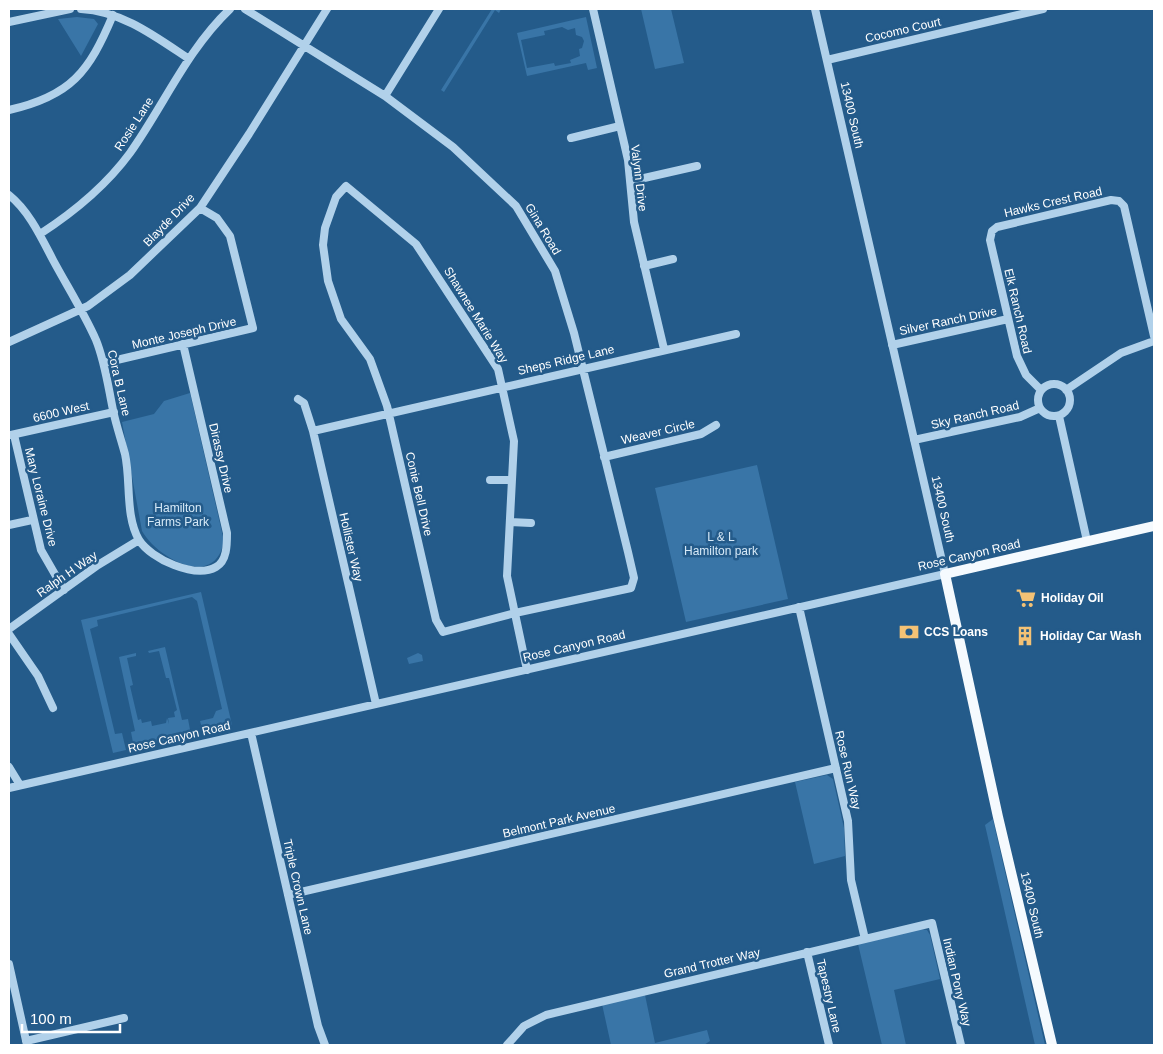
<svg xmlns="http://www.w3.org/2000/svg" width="1163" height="1054" viewBox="0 0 1163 1054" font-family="Helvetica,sans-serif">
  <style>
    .green { fill: #3975a7; fill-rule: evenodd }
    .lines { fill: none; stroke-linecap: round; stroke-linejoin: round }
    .minor { stroke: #b1d1ea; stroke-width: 8 }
    .major { stroke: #f5fafe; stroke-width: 10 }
    .labels { text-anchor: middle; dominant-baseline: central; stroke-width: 5; stroke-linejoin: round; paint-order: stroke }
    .street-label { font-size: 12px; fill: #fff; stroke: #245b8a }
    .park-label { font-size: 12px; fill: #d6e9f7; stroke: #245b8a }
    .poi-label { font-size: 12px; font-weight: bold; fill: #fff; stroke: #245b8a; text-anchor: start }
  </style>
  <rect width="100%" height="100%" fill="#245b8a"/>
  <!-- green -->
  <path class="green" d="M492 9H501L499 13 495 10 444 92 441 90Z
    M641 9H671L684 63 655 69Z
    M77 17 94 19 98 24 81 56 58 19Z
    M586 17 597 68 588 70 586 63 527 76 517 33ZM562 27 568 30 575 28 576 35 582 37 584 41 582 48 579 49 580 56 570 60 571 63 555 66 554 63 527 68 521 40 545 35 544 31Z
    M190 393 224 541C215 590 158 559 142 531L122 422 154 414 164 401Z
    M757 465 788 599 686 622 655 488Z
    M201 592 232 725 203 732 200 721 213 718 216 711 222 709 197 601 192 597 97 620 98 626 90 629 115 734 122 733 126 750 113 753 81 620Z
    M165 647 182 720 188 719 191 735 134 748 131 732 135 731 119 657 136 653V656L127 658 133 685 130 686 138 720 141 719 142 723 151 721 152 726 166 723 167 718 169 724 168 718 175 717 174 712 177 710 169 678H166L159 651 149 653 148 651Z
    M418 653 422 655 423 661 409 664 407 658Z
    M827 775 833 779 844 828 845 856 814 864 795 782Z
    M993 819 996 833 1045 1045H1035L985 825Z
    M920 929 927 930 930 935 940 979 894 990 906 1045H882L858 944Z
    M645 995 655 1043 707 1030 710 1041 704 1045H611L602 1004Z"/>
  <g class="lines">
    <!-- minor -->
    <path class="minor" d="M81 9C122 11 156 37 189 59
      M245 9 385 96 453 147 516 206 555 271 574 333 628 552 634 578 631 588 515 613 443 632 436 620 387 406 370 359 341 319 328 281 323 245 325 228 336 197 346 186 416 244 498 369 514 441 507 576 527 670
      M593 9 628 160 634 222 664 349
      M9 22 70 9
      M827 60 1043 9
      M385 96 439 9
      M9 110C71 96 89 72 113 15
      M571 138 620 126
      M631 181 697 166
      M9 195C29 211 41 237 53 260 67 286 84 313 96 340 105 362 108 386 113 410 116 425 121 439 125 454 131 481 125 516 139 540 151 559 195 579 216 567 227 561 227 545 227 533L183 344
      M40 234C74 212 105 187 130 153 164 105 187 50 230 9
      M644 266 673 259
      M9 342 88 306 130 275 200 208 249 134 327 9
      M892 345 1008 319
      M104 363 253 328 230 236 217 218 200 208
      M1038 400a16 16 0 1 1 32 0a16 16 0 1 1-32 0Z
      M1041 390 1026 375 1017 356 990 240 992 231 997 227 1111 200 1119 201 1124 206 1154 336
      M1066 390 1121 353 1154 341
      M298 399 304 403 313 431 376 704
      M1059 416 1087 541
      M313 431 736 334
      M11 435 114 412
      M14 435 41 550 64 590
      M914 440 1020 417 1040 408
      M604 457 701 434 716 425
      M490 480H512
      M510 522 531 523
      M9 525 32 520
      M799 607 848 821 851 880 865 939
      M9 629 98 565 139 540
      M9 634 38 676 53 708
      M251 733 318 1026 325 1045
      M9 767 20 785
      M9 788 945 574 815 9
      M288 895 836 768
      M807 952 829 1045
      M9 964 27 1045
      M26 1041 124 1018
      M507 1045 524 1026 546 1015 932 923 961 1045"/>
    <!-- major -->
    <path class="major" d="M1052 1045 998 817 945 574 1154 526"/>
  </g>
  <!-- icons -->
  <defs>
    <symbol id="supermarket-bare" viewBox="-9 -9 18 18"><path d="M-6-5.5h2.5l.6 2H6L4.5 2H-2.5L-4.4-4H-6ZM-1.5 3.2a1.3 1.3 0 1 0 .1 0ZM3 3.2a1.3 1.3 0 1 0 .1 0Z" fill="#f4c275" stroke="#245b8a" stroke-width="2.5" paint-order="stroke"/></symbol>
    <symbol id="bank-bare" viewBox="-9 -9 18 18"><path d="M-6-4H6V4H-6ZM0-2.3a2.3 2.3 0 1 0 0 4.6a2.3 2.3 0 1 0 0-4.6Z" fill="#f4c275" stroke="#245b8a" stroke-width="2.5" paint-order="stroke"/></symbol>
    <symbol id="building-bare" viewBox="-9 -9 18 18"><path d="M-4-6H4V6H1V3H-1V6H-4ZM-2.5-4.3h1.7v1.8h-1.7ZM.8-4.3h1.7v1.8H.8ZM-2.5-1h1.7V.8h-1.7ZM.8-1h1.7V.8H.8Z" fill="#f4c275" stroke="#245b8a" stroke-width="2.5" paint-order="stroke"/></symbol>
  </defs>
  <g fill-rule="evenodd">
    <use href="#supermarket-bare" x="1012" y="584" width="28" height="28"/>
    <use href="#bank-bare" x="895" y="618" width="28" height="28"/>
    <use href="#building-bare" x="1011" y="622" width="28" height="28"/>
  </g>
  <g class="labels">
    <!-- street labels -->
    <g class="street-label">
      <text transform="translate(903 30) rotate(-13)">Cocomo Court</text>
      <text transform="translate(852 115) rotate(77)">13400 South</text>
      <text transform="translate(134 124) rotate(-57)">Rosie Lane</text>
      <text transform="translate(639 178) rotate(83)">Valynn Drive</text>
      <text transform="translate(1053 202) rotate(-13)">Hawks Crest Road</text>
      <text transform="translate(169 220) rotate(-46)">Blayde Drive</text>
      <text transform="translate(543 229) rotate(59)">Gina Road</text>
      <text transform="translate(1018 311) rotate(77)">Elk Ranch Road</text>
      <text transform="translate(476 315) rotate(58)">Shawnee Marie Way</text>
      <text transform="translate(948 321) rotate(-12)">Silver Ranch Drive</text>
      <text transform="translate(184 333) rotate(-13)">Monte Joseph Drive</text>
      <text transform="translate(566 360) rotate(-13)">Sheps Ridge Lane</text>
      <text transform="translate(119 383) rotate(77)">Cora B Lane</text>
      <text transform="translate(61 412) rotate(-13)">6600 West</text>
      <text transform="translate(975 415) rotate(-13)">Sky Ranch Road</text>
      <text transform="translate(658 432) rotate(-13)">Weaver Circle</text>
      <text transform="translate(221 458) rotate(77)">Dirassy Drive</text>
      <text transform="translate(419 494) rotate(77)">Conie Bell Drive</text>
      <text transform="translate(41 497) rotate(76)">Mary Loraine Drive</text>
      <text transform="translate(943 509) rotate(77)">13400 South</text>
      <text transform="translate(351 547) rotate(77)">Hollister Way</text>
      <text transform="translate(969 555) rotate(-13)">Rose Canyon Road</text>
      <text transform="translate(67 574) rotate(-35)">Ralph H Way</text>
      <text transform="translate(574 646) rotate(-13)">Rose Canyon Road</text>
      <text transform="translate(179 737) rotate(-13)">Rose Canyon Road</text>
      <text transform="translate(848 770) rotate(77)">Rose Run Way</text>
      <text transform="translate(559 821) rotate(-13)">Belmont Park Avenue</text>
      <text transform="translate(298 887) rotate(77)">Triple Crown Lane</text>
      <text transform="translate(1032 905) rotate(77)">13400 South</text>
      <text transform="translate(712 963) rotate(-13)">Grand Trotter Way</text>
      <text transform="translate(957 982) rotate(77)">Indian Pony Way</text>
      <text transform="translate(829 996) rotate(77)">Tapestry Lane</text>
    </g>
    <!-- park labels -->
    <g class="park-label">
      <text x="178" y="508">Hamilton<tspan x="178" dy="14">Farms Park</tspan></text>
      <text x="721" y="537">L &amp; L<tspan x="721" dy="14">Hamilton park</tspan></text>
    </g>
    <!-- poi labels -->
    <g class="poi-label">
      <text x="1041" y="598">Holiday Oil</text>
      <text x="924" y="632">CCS Loans</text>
      <text x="1040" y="636">Holiday Car Wash</text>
    </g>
  </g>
  <!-- border -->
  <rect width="1163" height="1054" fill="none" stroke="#ffffff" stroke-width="20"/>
  <!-- scale -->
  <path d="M22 1024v8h98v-8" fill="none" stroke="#ffffff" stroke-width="2.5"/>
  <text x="30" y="1024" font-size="15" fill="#ffffff" stroke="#245b8a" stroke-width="4" paint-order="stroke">100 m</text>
</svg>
